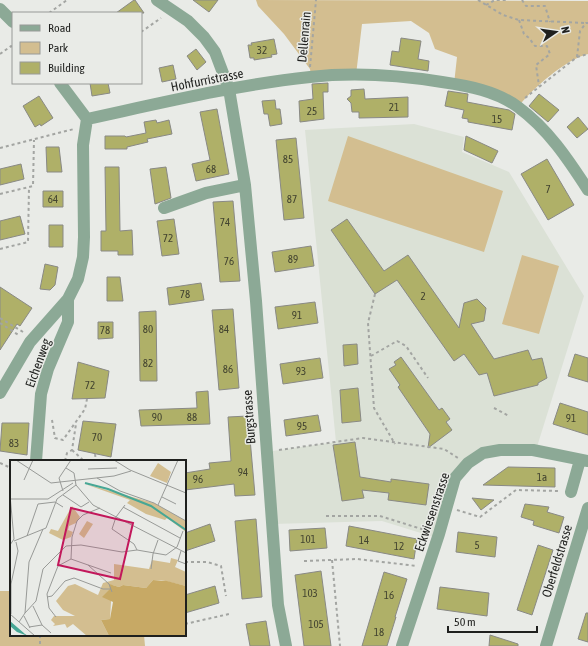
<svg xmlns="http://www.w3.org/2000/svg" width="588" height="646" viewBox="0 0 588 646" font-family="'Asap Condensed',sans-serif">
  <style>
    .built { fill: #dbe1d6 }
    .green { fill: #d3be90 }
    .building { fill: #afb068; stroke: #898985 }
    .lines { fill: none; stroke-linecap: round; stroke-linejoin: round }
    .path { stroke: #a3a5a2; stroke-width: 2; stroke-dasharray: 3 3; stroke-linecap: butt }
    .minor { stroke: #8ca996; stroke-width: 12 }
    .labels { text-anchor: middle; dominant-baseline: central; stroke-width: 3; stroke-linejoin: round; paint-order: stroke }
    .number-label { font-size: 11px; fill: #434430 }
    .street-label { font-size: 13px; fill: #1f201e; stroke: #e9ebe7 }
    .inset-river { fill: none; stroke: #47a795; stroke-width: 2 }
    .inset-road { fill: none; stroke: #989a97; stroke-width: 1 }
    .view { fill: #c2185b; fill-opacity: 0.15; stroke: #c2185b; stroke-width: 2 }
    .inset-edge { fill: none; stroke: #1f201e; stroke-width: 2 }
  </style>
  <rect width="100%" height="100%" fill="#e9ebe7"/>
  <!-- built -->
  <path class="built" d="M414 124 464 137 462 152 509 172 584 296 536 450 483 453 455 478 437 538 382 521 272 524 266 452 336 442 305 130Z"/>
  <!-- green -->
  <path class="green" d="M256 0 588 1V54C566 59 532 89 518 107L454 84 457 57 435 49 429 33 411 21 362 24 356 75 311 76 310 69 284 34 258 6Z
    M348 136 503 191 484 252 328 201Z
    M522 255 559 266 539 334 502 324Z
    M0 591H11V635H144L145 646H0Z"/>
  <!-- building -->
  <path class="building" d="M135 0 144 13H116L134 0Z
    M193 0H218L209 12Z
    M401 38 421 41 418 59 429 61 428 71 390 65 392 51 399 52Z
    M274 39 277 54 271 55 272 57 254 60V58H250L248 45H252L251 43Z
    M196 49 206 62 197 70 187 56Z
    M173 65 176 79 162 82 159 68Z
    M90 83H108L110 93 92 96Z
    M328 83V92H323L324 119 300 122 299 101 313 99 312 84Z
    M364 89 365 99 408 97V117L359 118V112H352L351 103 347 99 351 96V90Z
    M448 91 468 94 467 102 509 110 515 114 512 130 468 122V119L462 118 464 110 445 106Z
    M539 94 559 110 548 122 529 106Z
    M39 96 53 118 41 126 40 124 35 127 23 106Z
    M275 100 276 109H280L282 124 270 126 268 114H264L262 101Z
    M217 109 229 174 196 181 192 164 210 160 200 112Z
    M578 117 588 129 577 138 567 127Z
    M156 120 157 123 169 120 172 134 147 139 148 142 127 147V149H105V136H125L126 137 146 133 144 122Z
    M466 136 498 151 492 163 464 150Z
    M296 138 304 218 284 220 276 140Z
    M46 147H59L62 172H47Z
    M547 159 574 205 548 220 521 174Z
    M21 164 24 179 0 185V169Z
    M105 167H119L120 231 132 230 133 255H118V251H101V231H106Z
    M166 167 171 198 155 204 150 169Z
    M43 191H63V207H43Z
    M233 201 240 281 220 282 213 202Z
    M20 216 25 234 0 240V221Z
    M174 219 179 254 162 256 157 221Z
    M347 219 384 271 408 255 459 328 464 303 477 299 486 308 484 321 471 324 494 359 528 350 532 360 542 358 547 378 538 383V385L494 396 487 373 479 375 464 354 454 361 397 280 375 294 331 230Z
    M49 225H63V247H49Z
    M311 246 314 266 275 272 272 252Z
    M45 264 58 267 55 285 50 290 40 289Z
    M107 277H120L123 301H107Z
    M201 283 204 300 169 305 167 288Z
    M0 287 32 308 20 326 17 324 0 350Z
    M315 302 318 323 278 329 275 307Z
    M233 309 239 388 219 390 212 310Z
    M156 311 157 381H140L139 312Z
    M98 322H113V338L98 339Z
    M357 344 358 364 344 366 343 345Z
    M575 354 588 358V382L568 376Z
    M401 357 439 410 442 408 450 419 446 422 452 430 428 448 430 434 398 387 400 385 389 369 396 365 394 362Z
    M320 358 323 378 283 384 280 364Z
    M78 362 109 371 105 398 72 399Z
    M358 388 361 421 342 423 340 390Z
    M208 391 210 424 141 426 139 410 197 408 196 392Z
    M560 403 588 412V435L553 424Z
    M318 415 321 431 286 436 284 420Z
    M248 416 255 495 235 496 234 484 185 490V473L210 469 209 463 231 461 228 417Z
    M83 421 116 424 111 457 78 450Z
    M2 423H29L27 455 0 451Z
    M355 442 360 477 391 482V479L429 484 426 505 388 500 389 493 362 490 364 498 342 501 333 445Z
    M508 467 555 468V487L483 485Z
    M472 498 494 500 481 510Z
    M525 504 549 507 547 512 564 517 559 533 533 525 534 521 521 517Z
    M256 519 262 597 242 599 235 521Z
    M210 524 215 541 185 551V533Z
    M349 526 417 539 414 559 346 546Z
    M325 528 327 548 290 551 289 530Z
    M458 532 497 537 495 557 456 552Z
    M538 545 553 550 532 615 517 610Z
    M321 571 331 646H304L295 575Z
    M384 572 407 579 395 617H396L387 646H362Z
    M215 586 219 603 185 613V595Z
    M440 587 489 593 487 616 437 609Z
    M586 613H588V642L578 639Z
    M266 621 270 646H250L246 624Z
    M490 635 518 644V646H489Z"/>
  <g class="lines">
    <!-- path -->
    <path class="path" d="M478 0 503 15 519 20 586 23
      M522 0 526 6H545L550 22
      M486 5 495 0H506
      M49 13 67 0
      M519 20 524 34 529 38 535 46H547L550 54 536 65 539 86
      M141 32 161 18
      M0 54 11 46 13 48
      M577 57 588 54
      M310 67 316 0
      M525 98 577 57 580 31 586 23H588
      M0 148 74 129
      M0 194 29 187
      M0 249 28 242 29 187 33 186 34 140
      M375 294 368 323 374 408 395 444
      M0 318 23 332
      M0 323 20 336
      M371 356 397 341 406 346 428 378
      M494 408 509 416
      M52 420 55 438 63 440 85 409 87 399
      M72 450 84 461
      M279 450 363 438 444 449 458 458
      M95 454 96 461
      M65 461 67 453 72 450 76 424
      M0 463 11 468
      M457 510 480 517 516 490 559 491
      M326 516H380L428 531
      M332 560 340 646
      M304 561 357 559 417 566
      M185 562H207L221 566 226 596
      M185 624 229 614
      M40 635V646"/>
    <!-- minor -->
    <path class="minor" d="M157 0 188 21 204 37 215 52 229 89 245 185 256 301 278 605 286 646
      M0 9 13 22
      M60 83 87 119
      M87 119C161 103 235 85 310 77 354 72 398 75 442 82 469 86 496 91 518 107 548 129 568 159 588 190
      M164 208 206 193 245 185
      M0 393 30 342 68 299 78 279 83 257 84 237 83 145 87 119
      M36 461 41 394 48 369 68 322V299
      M571 492 580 460
      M402 646 439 534 455 478 468 463 483 453 500 450H533L588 461
      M546 646 588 508"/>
  </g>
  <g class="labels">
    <!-- number labels -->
    <g class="number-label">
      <text x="262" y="50">32</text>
      <text x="394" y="107">21</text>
      <text x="312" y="111">25</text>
      <text x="497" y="119">15</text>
      <text x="288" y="159">85</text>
      <text x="211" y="169">68</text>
      <text x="548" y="189">7</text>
      <text x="53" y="199">64</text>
      <text x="292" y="199">87</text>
      <text x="225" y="222">74</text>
      <text x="168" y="238">72</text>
      <text x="293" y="259">89</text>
      <text x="229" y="261">76</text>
      <text x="185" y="294">78</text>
      <text x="423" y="296">2</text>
      <text x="297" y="315">91</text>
      <text x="148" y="329">80</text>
      <text x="224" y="329">84</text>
      <text x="105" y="330">78</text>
      <text x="148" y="363">82</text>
      <text x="228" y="369">86</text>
      <text x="301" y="371">93</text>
      <text x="90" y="385">72</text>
      <text x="157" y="417">90</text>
      <text x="192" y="417">88</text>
      <text x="571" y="418">91</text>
      <text x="302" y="426">95</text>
      <text x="97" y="437">70</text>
      <text x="14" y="443">83</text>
      <text x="243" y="472">94</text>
      <text x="542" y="477">1a</text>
      <text x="198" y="479">96</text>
      <text x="308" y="539">101</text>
      <text x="364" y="540">14</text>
      <text x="477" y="545">5</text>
      <text x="399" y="546">12</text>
      <text x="310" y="593">103</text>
      <text x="389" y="595">16</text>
      <text x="316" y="624">105</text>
      <text x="379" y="632">18</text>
    </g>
    <!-- street labels -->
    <g class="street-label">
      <text transform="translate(304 37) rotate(-85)">Dellenrain</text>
      <text transform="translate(207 80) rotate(-11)">Hohfurristrasse</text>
      <text transform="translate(38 363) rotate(-70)">Eichenweg</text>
      <text transform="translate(249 417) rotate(-94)">Burgstrasse</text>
      <text transform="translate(432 512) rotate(-71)">Eckwiesenstrasse</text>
      <text transform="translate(557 561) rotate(-73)">Oberfeldstrasse</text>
    </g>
  </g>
  <!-- overview -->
  <g transform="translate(10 460)">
    <rect width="176" height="176" fill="#e9ebe7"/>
    <path d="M148 3 161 12 157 23 140 16ZM75 24 144 43 176 61V72L157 58 155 60 136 54 117 43 120 40ZM62 46 70 57 66 63 59 66 58 70 63 72 61 77 53 80 39 73 41 69 48 71ZM77 61 83 64 74 78 69 74ZM161 98 168 100 165 107 176 112V126L151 120H143L136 128 113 125 109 127 102 125 100 159 91 160 99 176H77L63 164 57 168 55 164 43 166 45 164 41 160 44 156H65L53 150 46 141 58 126 65 124 88 135 93 123 104 120V104L139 109 142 100 160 103Z" fill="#d3be90"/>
    <path d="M143 120 157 121 176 126V176H99L91 160 100 159 103 142 92 137 100 129 99 124 109 127 113 125 136 128Z" fill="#c7a965"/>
    <path d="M0 161 15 174 18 176 7 172 0 166Z" fill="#47a795"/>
    <path class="inset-river" d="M75 23 98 29 141 46 176 70"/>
    <path class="inset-road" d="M6 0 41 23 104 16 121 11M104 0 120 10 176 33M56 8 64 13 66 25M78 9 107 8M87 18 110 31 144 43 176 61M14 20 23 0M66 25 83 45 176 93M53 31 49 18 61 0M0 35 4 79 0 85M53 35 71 47 79 42M152 37 166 44M1 39H38L63 23M115 45 106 57 102 69 124 84 127 90M148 45 168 0M113 47 170 78M17 76 28 44 45 42 53 47M4 81 36 68 47 39 66 25M171 91 168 101 176 104M61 99 62 77 67 61 73 55 90 48M61 99 101 113M78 105 99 124 102 132M141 109 143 94 148 80M37 137 42 136 55 121 64 118 93 129H101M23 146 32 165 41 173M15 153 26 141 33 109 56 86 71 85 112 92 127 90 156 95 167 87 173 71M0 154 25 176M1 154V124L8 91 6 82M14 156 20 168M46 157 39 148 37 134 48 106 61 99M9 162 15 153 19 102 33 69M19 167 32 165"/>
    <path class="view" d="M61 48 123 63 110 119 48 105Z"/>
    <rect width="176" height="176" class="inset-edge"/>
  </g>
  <!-- legend -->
  <rect x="12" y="12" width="130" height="72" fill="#e9ebe7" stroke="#989a97"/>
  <rect x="20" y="25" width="20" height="6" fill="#8ca996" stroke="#989a97"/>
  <text x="48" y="32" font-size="12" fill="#1f201e">Road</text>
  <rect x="20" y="42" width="20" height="12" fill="#d3be90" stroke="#989a97"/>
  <text x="48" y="52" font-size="12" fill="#1f201e">Park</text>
  <rect x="20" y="62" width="20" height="12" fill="#afb068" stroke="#989a97"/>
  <text x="48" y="72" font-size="12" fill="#1f201e">Building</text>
  <!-- north arrow -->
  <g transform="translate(556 32) rotate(77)" stroke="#e9ebe7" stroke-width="3" paint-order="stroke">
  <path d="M0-3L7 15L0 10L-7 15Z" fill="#1f201e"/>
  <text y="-6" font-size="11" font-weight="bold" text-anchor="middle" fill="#1f201e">N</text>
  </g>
  <!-- scale -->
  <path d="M448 626v6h89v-6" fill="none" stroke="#1f201e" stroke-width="2"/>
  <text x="454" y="626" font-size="12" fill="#1f201e" stroke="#e9ebe7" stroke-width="3" paint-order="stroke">50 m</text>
</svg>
